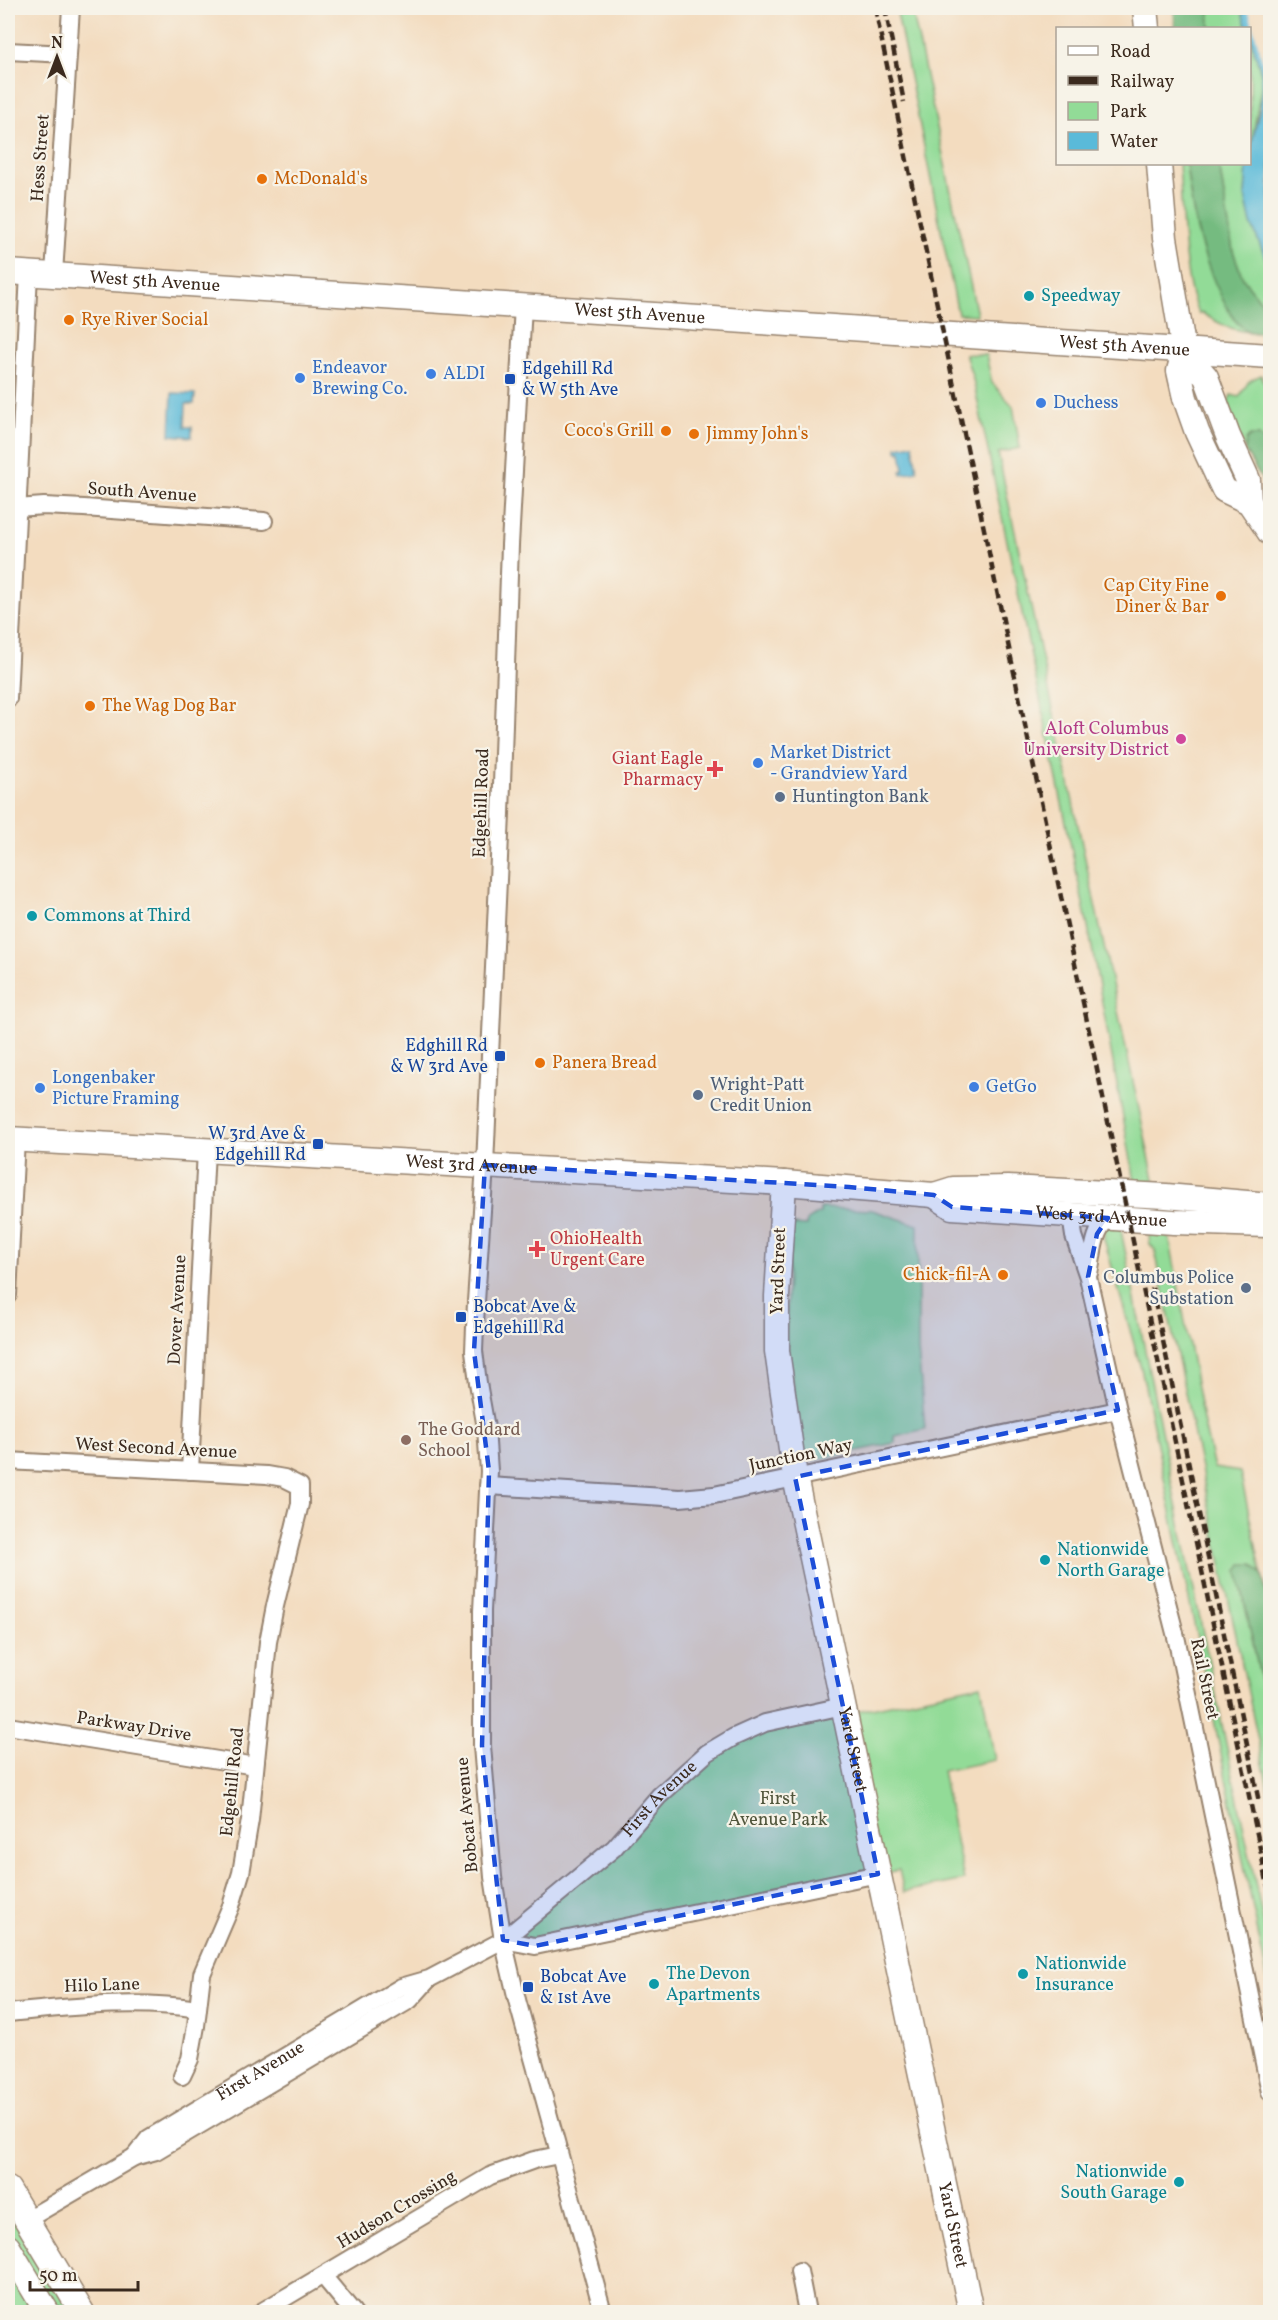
<svg xmlns="http://www.w3.org/2000/svg" width="1278" height="2320" viewBox="0 0 1278 2320" font-family="Vollkorn,serif">
  <style>
    .green { fill: #92db97; stroke: #66825a; stroke-width: 1.5 }
    .forest { fill: #75bb80; stroke: #58724f; stroke-width: 1.5 }
    .water { fill: #5abad9; stroke: #4a727c; stroke-width: 1.5 }
    .pier { fill: #f3dcbf }
    .lines { fill: none; stroke-linecap: round; stroke-linejoin: round }
    .street-casing { stroke: #97836e; stroke-width: 20 }
    .secondary-casing { stroke: #97836e; stroke-width: 27 }
    .street { stroke: #fff; stroke-width: 16 }
    .secondary { stroke: #fff; stroke-width: 24 }
    .rail { stroke: #3b2a1e; stroke-width: 4.5; stroke-dasharray: 9 4.5; stroke-linecap: butt }
    .marked { fill: #1d4ed8; fill-opacity: 0.2; stroke: #1d4ed8; stroke-width: 4.5; stroke-dasharray: 12 8; stroke-linejoin: round }
    .food-dot { fill: #e8710a; stroke: #f7f3e8; stroke-width: 2 }
    .culture-dot { fill: #0f9aa8; stroke: #f7f3e8; stroke-width: 2 }
    .shop-dot { fill: #3f7fe0; stroke: #f7f3e8; stroke-width: 2 }
    .transit-dot { fill: #1a4fb4; stroke: #f7f3e8; stroke-width: 2 }
    .hotel-dot { fill: #d1479c; stroke: #f7f3e8; stroke-width: 2 }
    .health-dot { fill: #e0444e; stroke: #f7f3e8; stroke-width: 2 }
    .service-dot { fill: #5c6f8a; stroke: #f7f3e8; stroke-width: 2 }
    .education-dot { fill: #8d6e63; stroke: #f7f3e8; stroke-width: 2 }
    .labels { text-anchor: middle; dominant-baseline: central; stroke-width: 4.5; stroke-linejoin: round; paint-order: stroke }
    .street-label { font-size: 18px; fill: #3b2a1e; stroke: #f7f3e8 }
    .food-label { font-size: 18px; fill: #c56008; stroke: #f7f3e8; text-anchor: start }
    .culture-label { font-size: 18px; fill: #0d838f; stroke: #f7f3e8; text-anchor: start }
    .shop-label { font-size: 18px; fill: #366cbe; stroke: #f7f3e8; text-anchor: start }
    .transit-label { font-size: 18px; fill: #164399; stroke: #f7f3e8; text-anchor: start }
    .hotel-label { font-size: 18px; fill: #b23c85; stroke: #f7f3e8; text-anchor: end }
    .health-label { font-size: 18px; fill: #be3a42; stroke: #f7f3e8; text-anchor: end }
    .service-label { font-size: 18px; fill: #4e5e75; stroke: #f7f3e8; text-anchor: start }
    .education-label { font-size: 18px; fill: #785e54; stroke: #f7f3e8; text-anchor: start }
    .park-label { font-size: 18px; fill: #51563c; stroke: #f7f3e8 }
  </style>
  <rect width="100%" height="100%" fill="#f7f3e8"/>
  <filter id="ink" filterUnits="userSpaceOnUse"><feTurbulence type="fractalNoise" baseFrequency=".0167" numOctaves="2"/><feDisplacementMap in="SourceGraphic" scale="12" xChannelSelector="R" yChannelSelector="G"/><feConvolveMatrix kernelMatrix="1 2 1 2 8 2 1 2 1" color-interpolation-filters="sRGB"/></filter>
  <filter id="wash" filterUnits="userSpaceOnUse"><feTurbulence type="fractalNoise" baseFrequency=".008" numOctaves="4" result="noise"/><feDisplacementMap in="SourceGraphic" scale="24" xChannelSelector="R" yChannelSelector="G"/><feGaussianBlur stdDeviation="1.35" result="paint"/><feColorMatrix in="noise" values="0 0 0 0 0 0 0 0 0 0 0 0 0 0 0 0 0 1.4 0 .05"/><feComposite in="paint" operator="in"/></filter>
  <g filter="url(#wash)">
    <rect width="100%" height="100%" fill="#f3dcbf"/>
    <!-- green -->
    <path class="green" d="M896 8H902V14H913L977 315 958 314Z
      M1209 8H1241L1247 28H1210Z
      M1250 36 1261 74V87L1250 153Z
      M1179 164H1186C1192 213 1199 256 1225 300 1232 313 1237 324 1250 332 1230 330 1218 323 1202 313L1199 314C1182 284 1182 200 1179 164Z
      M1219 164H1247L1245 196 1251 223 1270 269V313L1243 279 1233 251Z
      M965 354 986 355 992 383 1013 406 1020 448 998 453 1157 1193H1137L1090 937 973 379Z
      M1261 375 1270 396V448L1259 436 1245 451 1228 402 1231 395 1239 397 1249 381Z
      M820 1208 872 1210 918 1225V1350L925 1429 895 1436V1443L814 1460 802 1456 786 1337 789 1225 806 1226 807 1220 820 1213Z
      M1119 1220 1173 1490 1270 1953V1991L1142 1372 1104 1239 1105 1226Z
      M1148 1228 1168 1230 1203 1420 1214 1468 1240 1472 1262 1574 1252 1564 1238 1571 1270 1725V1797L1155 1250 1150 1244Z
      M981 1685 995 1760 942 1771 964 1880 904 1892 899 1870 535 1946 503 1940 734 1737Z
      M8 2189 82 2312H47L8 2247Z
      M8 2269 34 2312H8Z"/>
    <!-- forest -->
    <path class="forest" d="M1174 8H1209L1210 28H1175Z
      M1186 164H1219L1233 251 1243 279 1270 313V333C1263 333 1254 334 1248 331 1235 325 1228 310 1222 298 1200 255 1192 211 1186 164Z
      M1250 436H1259L1270 448V494L1245 451 1246 440Z
      M1242 1564H1252L1262 1574 1270 1608V1725L1238 1571Z"/>
    <!-- water -->
    <path class="water" d="M1241 8H1270V269L1251 223 1245 196 1247 165 1250 164V153C1254 128 1265 99 1261 74 1258 58 1250 44 1250 28H1247Z
      M172 393 195 394 194 404H186L185 427H192V437L170 435Z
      M913 444 917 471 902 474 901 471 904 470 901 451H897V447Z"/>
    <!-- pier -->
    <path class="pier" d="M1248 8H1270V89L1265 70Z"/>
  </g>
  <g filter="url(#ink)">
    <g class="lines">
      <defs>
        <g id="street">
          <path d="M8 51 67 54"/>
          <path d="M54 274 71 8"/>
          <path d="M523 305 510 545 501 814 485 1165 476 1302 474 1351 478 1383 486 1428 489 1471 482 1611V1746L493 1877 503 1940 517 2000 603 2312"/>
          <path d="M17 508 44 506 84 508 264 521"/>
          <path d="M8 699 29 273"/>
          <path d="M1071 1216 1074 1236 1088 1277 1118 1410 1177 1641 1270 2092"/>
          <path d="M1089 1273C1094 1253 1092 1234 1108 1218"/>
          <path d="M8 1295 16 1139"/>
          <path d="M8 1461 267 1475 284 1478 300 1486V1504L275 1606 268 1642 250 1820 241 1873 231 1906 202 1974 196 2026 190 2059 182 2076"/>
          <path d="M190 1471 206 1150"/>
          <path d="M488 1486 680 1498 714 1495 1118 1410"/>
          <path d="M8 1726 255 1766"/>
          <path d="M503 1940 535 1946 878 1874"/>
          <path d="M8 2013C71 2007 135 1999 198 2009"/>
          <path id="s1" d="M134 2157 149 2138 401 1987 429 1979 503 1940 614 1848 659 1796 707 1753 734 1737 765 1723 843 1706"/>
          <path d="M26 2220 134 2157 156 2151 410 2000 428 1980"/>
          <path d="M799 2271 807 2312"/>
          <path d="M324 2277 353 2312"/>
          <path d="M261 2312 490 2176 534 2160 559 2155"/>
        </g>
        <g id="secondary">
          <path d="M1145 8 1147 28"/>
          <path d="M1159 164 1165 238 1184 352 1179 371 1185 398 1197 432 1224 490 1249 502 1270 533"/>
          <path id="s2" d="M8 272 1270 356"/>
          <path d="M1184 352 1206 377 1228 436 1248 480 1249 502"/>
          <path id="s3" d="M8 1139 784 1183 934 1195 953 1189 1008 1188 1166 1196 1270 1205"/>
          <path id="s4" d="M784 1183 777 1296V1351L795 1477 971 2312"/>
          <path id="s5" d="M934 1195 952 1207 1174 1222 1267 1225 1270 1222"/>
          <path d="M8 2189 82 2312"/>
          <path d="M8 2247 47 2312"/>
        </g>
      </defs>
      <!-- street casing -->
      <use href="#street" class="street-casing"/>
      <!-- secondary casing -->
      <use href="#secondary" class="secondary-casing"/>
      <!-- street -->
      <use href="#street" class="street"/>
      <!-- secondary -->
      <use href="#secondary" class="secondary"/>
      <!-- rail -->
      <path class="rail" d="M875 8 1270 1896
        M885 8 904 102
        M1152 1288 1259 1802"/>
    </g>
  </g>
  <!-- marked area -->
  <path class="marked" d="M485 1165 849 1187 934 1195 952 1207 1108 1218 1097 1234 1088 1277 1118 1410 795 1477 878 1874 535 1946 503 1940 482 1746 489 1471 474 1351Z"/>
  <!-- markers -->
  <g class="food-dot">
    <circle cx="262" cy="179" r="6"/>
    <circle cx="69" cy="320" r="6"/>
    <circle cx="666" cy="431" r="6"/>
    <circle cx="694" cy="434" r="6"/>
    <circle cx="1221" cy="596" r="6"/>
    <circle cx="90" cy="706" r="6"/>
    <circle cx="540" cy="1063" r="6"/>
    <circle cx="1003" cy="1275" r="6"/>
  </g>
  <g class="culture-dot">
    <circle cx="1029" cy="296" r="6"/>
    <circle cx="32" cy="916" r="6"/>
    <circle cx="1045" cy="1560" r="6"/>
    <circle cx="1023" cy="1974" r="6"/>
    <circle cx="654" cy="1984" r="6"/>
    <circle cx="1179" cy="2182" r="6"/>
  </g>
  <g class="shop-dot">
    <circle cx="431" cy="374" r="6"/>
    <circle cx="300" cy="378" r="6"/>
    <circle cx="1041" cy="403" r="6"/>
    <circle cx="758" cy="763" r="6"/>
    <circle cx="974" cy="1087" r="6"/>
    <circle cx="40" cy="1088" r="6"/>
  </g>
  <g class="transit-dot">
    <rect x="504" y="373" width="12" height="12" rx="3"/>
    <rect x="494" y="1050" width="12" height="12" rx="3"/>
    <rect x="312" y="1138" width="12" height="12" rx="3"/>
    <rect x="455" y="1311" width="12" height="12" rx="3"/>
    <rect x="522" y="1981" width="12" height="12" rx="3"/>
  </g>
  <circle class="hotel-dot" cx="1181" cy="739" r="6"/>
  <g class="health-dot">
    <path d="M712 760h6v6h6v6h-6v6h-6v-6h-6v-6h6z"/>
    <path d="M534 1240h6v6h6v6h-6v6h-6v-6h-6v-6h6z"/>
  </g>
  <g class="service-dot">
    <circle cx="780" cy="797" r="6"/>
    <circle cx="698" cy="1095" r="6"/>
    <circle cx="1246" cy="1288" r="6"/>
  </g>
  <circle class="education-dot" cx="406" cy="1440" r="6"/>
  <g class="labels">
    <!-- street labels -->
    <g class="street-label">
      <text transform="translate(41 158) rotate(-86)">Hess Street</text>
      <text stroke="none"><textPath href="#s2" startOffset="147">West 5th Avenue</textPath></text>
      <text stroke="none"><textPath href="#s2" startOffset="633">West 5th Avenue</textPath></text>
      <text stroke="none"><textPath href="#s2" startOffset="1119">West 5th Avenue</textPath></text>
      <text transform="translate(142 493) rotate(4)">South Avenue</text>
      <text transform="translate(482 803) rotate(-88)">Edgehill Road</text>
      <text stroke="none"><textPath href="#s3" startOffset="464">West 3rd Avenue</textPath></text>
      <text stroke="none"><textPath href="#s5" startOffset="171">West 3rd Avenue</textPath></text>
      <text transform="translate(779 1271) rotate(-88)">Yard Street</text>
      <text transform="translate(178 1310) rotate(-87)">Dover Avenue</text>
      <text transform="translate(156 1449) rotate(3)">West Second Avenue</text>
      <text transform="translate(801 1456) rotate(-12)">Junction Way</text>
      <text transform="translate(1204 1679) rotate(78)">Rail Street</text>
      <text transform="translate(134 1727) rotate(9)">Parkway Drive</text>
      <text stroke="none"><textPath href="#s4" startOffset="574">Yard Street</textPath></text>
      <text transform="translate(233 1782) rotate(-84)">Edgehill Road</text>
      <text stroke="none"><textPath href="#s1" startOffset="642">First Avenue</textPath></text>
      <text transform="translate(468 1815) rotate(-95)">Bobcat Avenue</text>
      <text transform="translate(102 1986) rotate(-2)">Hilo Lane</text>
      <text stroke="none"><textPath href="#s1" startOffset="154">First Avenue</textPath></text>
      <text transform="translate(397 2210) rotate(-31)">Hudson Crossing</text>
      <text stroke="none"><textPath href="#s4" startOffset="1060">Yard Street</textPath></text>
    </g>
    <!-- food labels -->
    <g class="food-label">
      <text x="274" y="179">McDonald's</text>
      <text x="81" y="320">Rye River Social</text>
      <text x="654" y="431" text-anchor="end">Coco's Grill</text>
      <text x="706" y="434">Jimmy John's</text>
      <text x="1209" y="586" text-anchor="end">Cap City Fine<tspan x="1209" dy="21">Diner &amp; Bar</tspan></text>
      <text x="102" y="706">The Wag Dog Bar</text>
      <text x="552" y="1063">Panera Bread</text>
      <text x="991" y="1275" text-anchor="end">Chick-fil-A</text>
    </g>
    <!-- culture labels -->
    <g class="culture-label">
      <text x="1041" y="296">Speedway</text>
      <text x="44" y="916">Commons at Third</text>
      <text x="1057" y="1550">Nationwide<tspan x="1057" dy="21">North Garage</tspan></text>
      <text x="1035" y="1964">Nationwide<tspan x="1035" dy="21">Insurance</tspan></text>
      <text x="666" y="1974">The Devon<tspan x="666" dy="21">Apartments</tspan></text>
      <text x="1167" y="2172" text-anchor="end">Nationwide<tspan x="1167" dy="21">South Garage</tspan></text>
    </g>
    <!-- shop labels -->
    <g class="shop-label">
      <text x="312" y="368">Endeavor<tspan x="312" dy="21">Brewing Co.</tspan></text>
      <text x="443" y="374">ALDI</text>
      <text x="1053" y="403">Duchess</text>
      <text x="770" y="753">Market District<tspan x="770" dy="21">- Grandview Yard</tspan></text>
      <text x="52" y="1078">Longenbaker<tspan x="52" dy="21">Picture Framing</tspan></text>
      <text x="986" y="1087">GetGo</text>
    </g>
    <!-- transit labels -->
    <g class="transit-label">
      <text x="522" y="369">Edgehill Rd<tspan x="522" dy="21">&amp; W 5th Ave</tspan></text>
      <text x="488" y="1046" text-anchor="end">Edghill Rd<tspan x="488" dy="21">&amp; W 3rd Ave</tspan></text>
      <text x="306" y="1134" text-anchor="end">W 3rd Ave &amp;<tspan x="306" dy="21">Edgehill Rd</tspan></text>
      <text x="473" y="1307">Bobcat Ave &amp;<tspan x="473" dy="21">Edgehill Rd</tspan></text>
      <text x="540" y="1977">Bobcat Ave<tspan x="540" dy="21">&amp; 1st Ave</tspan></text>
    </g>
    <!-- hotel labels -->
    <g class="hotel-label">
      <text x="1169" y="729">Aloft Columbus<tspan x="1169" dy="21">University District</tspan></text>
    </g>
    <!-- health labels -->
    <g class="health-label">
      <text x="703" y="759">Giant Eagle<tspan x="703" dy="21">Pharmacy</tspan></text>
      <text x="550" y="1239" text-anchor="start">OhioHealth<tspan x="550" dy="21">Urgent Care</tspan></text>
    </g>
    <!-- service labels -->
    <g class="service-label">
      <text x="792" y="797">Huntington Bank</text>
      <text x="710" y="1085">Wright-Patt<tspan x="710" dy="21">Credit Union</tspan></text>
      <text x="1234" y="1278" text-anchor="end">Columbus Police<tspan x="1234" dy="21">Substation</tspan></text>
    </g>
    <!-- education labels -->
    <g class="education-label">
      <text x="418" y="1430">The Goddard<tspan x="418" dy="21">School</tspan></text>
    </g>
    <!-- park labels -->
    <g class="park-label">
      <text x="778" y="1799">First<tspan x="778" dy="21">Avenue Park</tspan></text>
    </g>
  </g>
  <!-- margin -->
  <rect width="1278" height="2320" fill="none" stroke="#f7f3e8" stroke-width="30"/>
  <!-- legend -->
  <rect x="1056" y="27" width="195" height="138" fill="#f7f3e8" stroke="#aca397" stroke-width="1.5"/>
  <rect x="1068" y="46" width="30" height="9" fill="#ffffff" stroke="#aca397" stroke-width="1.5"/>
  <text x="1110" y="57" font-size="18" fill="#3b2a1e">Road</text>
  <rect x="1068" y="76" width="30" height="9" fill="#3b2a1e" stroke="#aca397" stroke-width="1.5"/>
  <text x="1110" y="87" font-size="18" fill="#3b2a1e">Railway</text>
  <rect x="1068" y="102" width="30" height="18" fill="#92db97" stroke="#aca397" stroke-width="1.5"/>
  <text x="1110" y="117" font-size="18" fill="#3b2a1e">Park</text>
  <rect x="1068" y="132" width="30" height="18" fill="#5abad9" stroke="#aca397" stroke-width="1.5"/>
  <text x="1110" y="147" font-size="18" fill="#3b2a1e">Water</text>
  <!-- north arrow -->
  <g transform="translate(57 57)" stroke="#f7f3e8" stroke-width="4.5" paint-order="stroke">
  <path d="M0-4.5L10 22L0 15L-10 22Z" fill="#3b2a1e"/>
  <text y="-9" font-size="16" font-weight="bold" text-anchor="middle" fill="#3b2a1e">N</text>
  </g>
  <!-- scale -->
  <path d="M30 2281v9h108v-9" fill="none" stroke="#3b2a1e" stroke-width="3"/>
  <text x="39" y="2281" font-size="18" fill="#3b2a1e" stroke="#f7f3e8" stroke-width="4.5" paint-order="stroke">50 m</text>
</svg>
